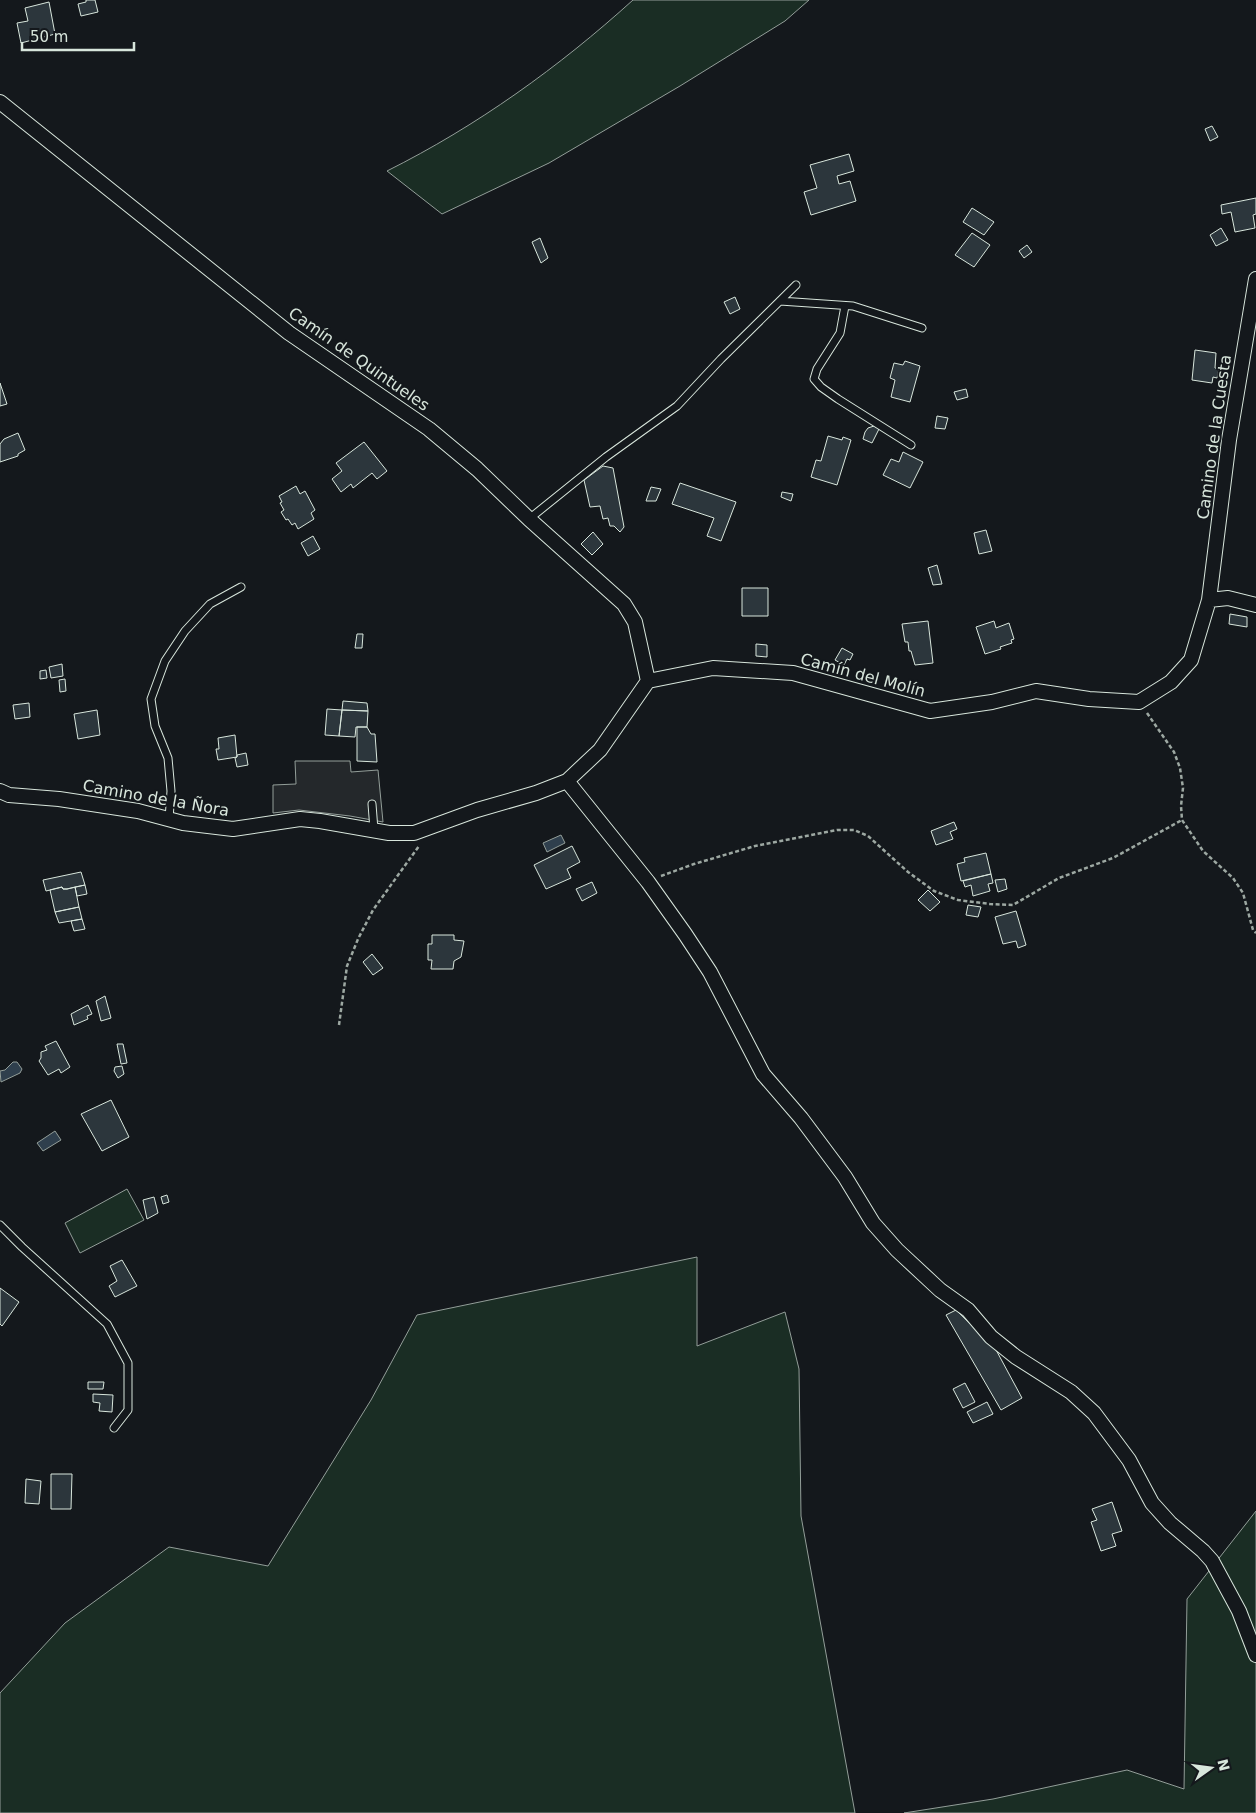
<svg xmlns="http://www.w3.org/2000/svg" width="1256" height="1813" viewBox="0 0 1256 1813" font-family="'DejaVu Sans',sans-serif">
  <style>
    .green { fill: #1a2d24; stroke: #939e99 }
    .parking { fill: #24282b; stroke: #939e99 }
    .water { fill: #2f3f4d; stroke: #939e99 }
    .building { fill: #2c363c; stroke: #d8e6dc }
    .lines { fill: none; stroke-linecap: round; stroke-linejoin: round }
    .lane-casing { stroke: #d8e6dc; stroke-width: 9 }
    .street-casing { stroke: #d8e6dc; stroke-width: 16 }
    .path { stroke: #9da8a2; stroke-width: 2.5; stroke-dasharray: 4 2.5; stroke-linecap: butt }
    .lane { stroke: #14181c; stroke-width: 7 }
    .street { stroke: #14181c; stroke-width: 14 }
    .labels { text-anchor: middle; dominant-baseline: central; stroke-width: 4; stroke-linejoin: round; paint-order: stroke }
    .street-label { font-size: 16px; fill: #d8e6dc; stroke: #14181c }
  </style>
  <rect width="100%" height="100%" fill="#14181c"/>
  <!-- green -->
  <path class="green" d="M633 0H809L785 21 680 86 549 163 442 214 387 171C477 126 559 67 633 0Z
    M127 1189 144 1220 80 1253 65 1223Z
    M697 1257V1346L785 1312 799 1369 801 1516 855 1813H0V1693L65 1623 169 1547 268 1566 371 1400 417 1315Z
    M1256 1511V1813H904L993 1799 1127 1770 1184 1789 1187 1599Z"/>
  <!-- parking -->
  <path class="parking" d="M295 761H350L351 772 378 770 383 822 350 816 299 810 273 813V785L296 784Z"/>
  <!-- water -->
  <path class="water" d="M561 835 565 843 547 852 543 843Z
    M13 1062H17L22 1069 20 1073 1 1082 0 1071 5 1070Z
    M55 1131 61 1140 43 1151 37 1143Z"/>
  <!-- building -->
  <path class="building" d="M86 0H95L98 12 81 16 78 4 86 2Z
    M49 2 55 34 21 43 17 23 28 21 25 8Z
    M1212 126 1218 137 1210 141 1205 129Z
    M849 154 854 171 837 176 839 184 850 181 856 201 811 215 804 192 817 188 810 165Z
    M1256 198V214L1253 215 1255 228 1235 232 1231 212 1222 214 1221 205Z
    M972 208 994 222 984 235 963 222Z
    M1221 228 1228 240 1216 246 1210 235Z
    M972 233 990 245 974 267 955 255Z
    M540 238 548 258 541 263 532 242Z
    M1027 245 1032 252 1024 258 1019 251Z
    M735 297 740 309 730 314 724 302Z
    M1195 350 1216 353 1215 368 1219 369 1217 378 1213 377 1212 383 1192 380Z
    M905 361 920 366 910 402 891 397 895 380 890 378 894 363 903 365Z
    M0 383 7 404 0 406Z
    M966 389 968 397 957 400 954 392Z
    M937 416 948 418 945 429 935 428Z
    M874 426 879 429 872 443 863 439 865 432 868 428Z
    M18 433 25 450 18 454V456L0 462V444L4 439Z
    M828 436 842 440 843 437 851 440 837 485 811 477 816 460 821 461Z
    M364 442 387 471 377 479 372 473 353 488 351 484 341 492 332 479 342 471 336 463Z
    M903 452 923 462 910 488 883 475 891 459 899 462Z
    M603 466 613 468 624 527 620 532 614 526H610L608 518 603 519 600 506 590 507 584 480Z
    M680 483 736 502 721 541 707 536 714 518 672 504Z
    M296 486 300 494 305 491 315 510 311 513 314 519 298 529 295 523 292 525 288 519 286 520 281 512 284 510 280 503 282 502 279 496Z
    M651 487 661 489 656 501H646Z
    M782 492 793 494 791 501 781 497Z
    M986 530 992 551 979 554 974 533Z
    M593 532 603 544 592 555 581 544Z
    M313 536 320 549 308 556 301 543Z
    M937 565 942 584 933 585 928 568Z
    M742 588H768V616H742Z
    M1230 614 1247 617V627L1229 624Z
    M928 621 933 663 915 665 911 651H909L908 642H905L902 624Z
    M994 621 996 628 1009 623 1014 639 1011 640 1012 643 1000 647 1001 649 985 654 976 627Z
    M357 634H363L362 648H355Z
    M756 644 767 645V657L756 656Z
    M842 648 853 654 850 660 847 659 844 665 835 660Z
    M62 664 63 676 51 678 49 667Z
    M46 670 47 678 40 679V671Z
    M65 679 66 691 60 692 59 680Z
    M343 701 367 703 368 711 342 710Z
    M29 703 30 717 15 719 13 705Z
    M327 709 342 710 339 736 325 735Z
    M97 710 100 735 78 739 74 714Z
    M342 710 368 711 367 727H356L355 737 339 736Z
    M357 727H367L371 734H375L377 762 357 761Z
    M235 735 237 757 218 760 216 749H219L218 738Z
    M246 753 248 765 237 767 235 758 237 757V755Z
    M954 822 957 829 950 832 953 839 936 845 931 831Z
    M572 846 580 862 567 869 571 878 546 889 534 865Z
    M986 853 991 874 961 881 957 864 965 862 964 858Z
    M81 872 85 885 67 889H63L62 887 46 891 43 880Z
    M991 874 993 883 988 884 990 891 973 896 971 885 965 887 963 881Z
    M1005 879 1007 889 998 892 995 880Z
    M592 882 597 893 582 901 576 889Z
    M85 885 87 894 77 896 75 887Z
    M62 887 63 889H67L75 887 79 907 55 912 50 890Z
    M928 890 940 902 930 911 918 900Z
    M968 905 981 907 978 917 966 915Z
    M79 907 82 919 59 923 55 912Z
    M1016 911 1026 945 1018 948 1016 941 1003 944 995 917Z
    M82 919 85 929 74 931 71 921Z
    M432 935H454V940L464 941 461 957 454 961 453 969H431L432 960H428V944H432Z
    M372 954 383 968 373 975 363 962Z
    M105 996 111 1018 101 1021 96 1001Z
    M88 1005 92 1014 87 1016 88 1019 74 1025 71 1014Z
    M56 1041 70 1067 61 1073 59 1069 48 1075 39 1061 41 1058V1052L47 1050 45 1046Z
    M117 1044H123L127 1063 121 1064Z
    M122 1066 124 1074 118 1078 114 1071 115 1067Z
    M111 1100 129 1137 102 1151 81 1114Z
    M167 1195 169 1202 163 1204 161 1197Z
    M154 1197 158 1213 147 1219 143 1200Z
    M122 1260 137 1286 115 1297 109 1286 117 1281 110 1266Z
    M0 1288 19 1302 2 1326 0 1324Z
    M956 1310 995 1348 1022 1398 1001 1410 946 1315Z
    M88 1382H104L103 1389H88Z
    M965 1383 975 1402 963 1408 953 1389Z
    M93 1394 113 1395 112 1412 99 1411 100 1403 93 1402Z
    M987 1402 993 1414 973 1423 967 1412Z
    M51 1474H72L71 1509H51Z
    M26 1479 41 1481 39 1504 25 1503Z
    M1112 1502 1122 1531 1112 1534 1116 1546 1101 1551 1091 1522 1097 1520 1092 1509Z"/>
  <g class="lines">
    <defs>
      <path id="lane" d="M780 301 853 306 922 328
        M845 306 840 333 817 369 814 379 821 387 838 399 911 445
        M529 519 606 457 677 406 721 359 796 285
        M372 804 374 830
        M169 819 171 791 168 758 155 726 151 699 165 661 185 631 210 604 241 587
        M0 1225 22 1247 107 1324 128 1363V1410L114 1428"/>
      <path id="street" d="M0 102 289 333 429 429 477 469 529 519 624 604 635 622 648 681
        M1209 600 1229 440 1256 279
        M567 781 648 882 685 934 710 972 763 1074 801 1118 845 1177 873 1223 897 1250 940 1290 968 1310 991 1337 1016 1357 1071 1392 1094 1413 1129 1460 1152 1503 1170 1523 1203 1551 1212 1561 1239 1611 1256 1655
        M0 791 9 795 59 799 138 811 183 823 233 829 300 819 320 821 389 833H414L477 810 536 793 567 781 600 750 648 681 713 668 793 673 930 711 992 702 1036 691 1089 699 1139 702 1171 682 1191 660 1209 600 1228 598 1256 605"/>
    </defs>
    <!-- lane casing -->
    <use href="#lane" class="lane-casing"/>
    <!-- street casing -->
    <use href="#street" class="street-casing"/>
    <!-- path -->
    <path class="path" d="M1147 713 1174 752 1180 768 1183 788 1181 806 1182 820 1203 851 1233 878 1243 893 1253 930 1256 933
      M661 876 694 864 755 846 837 830H854L868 836 908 872 934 891 958 900 990 904 1013 905 1059 878 1113 858 1182 820
      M339 1025 347 966 358 939 373 910 419 846"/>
    <!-- lane -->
    <use href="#lane" class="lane"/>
    <!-- street -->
    <use href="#street" class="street"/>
  </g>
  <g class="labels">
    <!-- street labels -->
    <g class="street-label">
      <text transform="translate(359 359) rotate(35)">Camín de Quintueles</text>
      <text transform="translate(1214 437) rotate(-82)">Camino de la Cuesta</text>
      <text transform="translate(863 675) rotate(15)">Camín del Molín</text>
      <text transform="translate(156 798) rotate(10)">Camino de la Ñora</text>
    </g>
  </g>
  <!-- north arrow -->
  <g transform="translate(1211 1768) rotate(76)" stroke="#14181c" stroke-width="4" paint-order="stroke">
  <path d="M0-4L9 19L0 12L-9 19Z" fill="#d8e6dc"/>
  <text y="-8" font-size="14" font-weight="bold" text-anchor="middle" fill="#d8e6dc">N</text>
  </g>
  <!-- scale -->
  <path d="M22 42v8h112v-8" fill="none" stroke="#d8e6dc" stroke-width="2.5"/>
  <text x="30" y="42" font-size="15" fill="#d8e6dc" stroke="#14181c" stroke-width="4" paint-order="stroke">50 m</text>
</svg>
